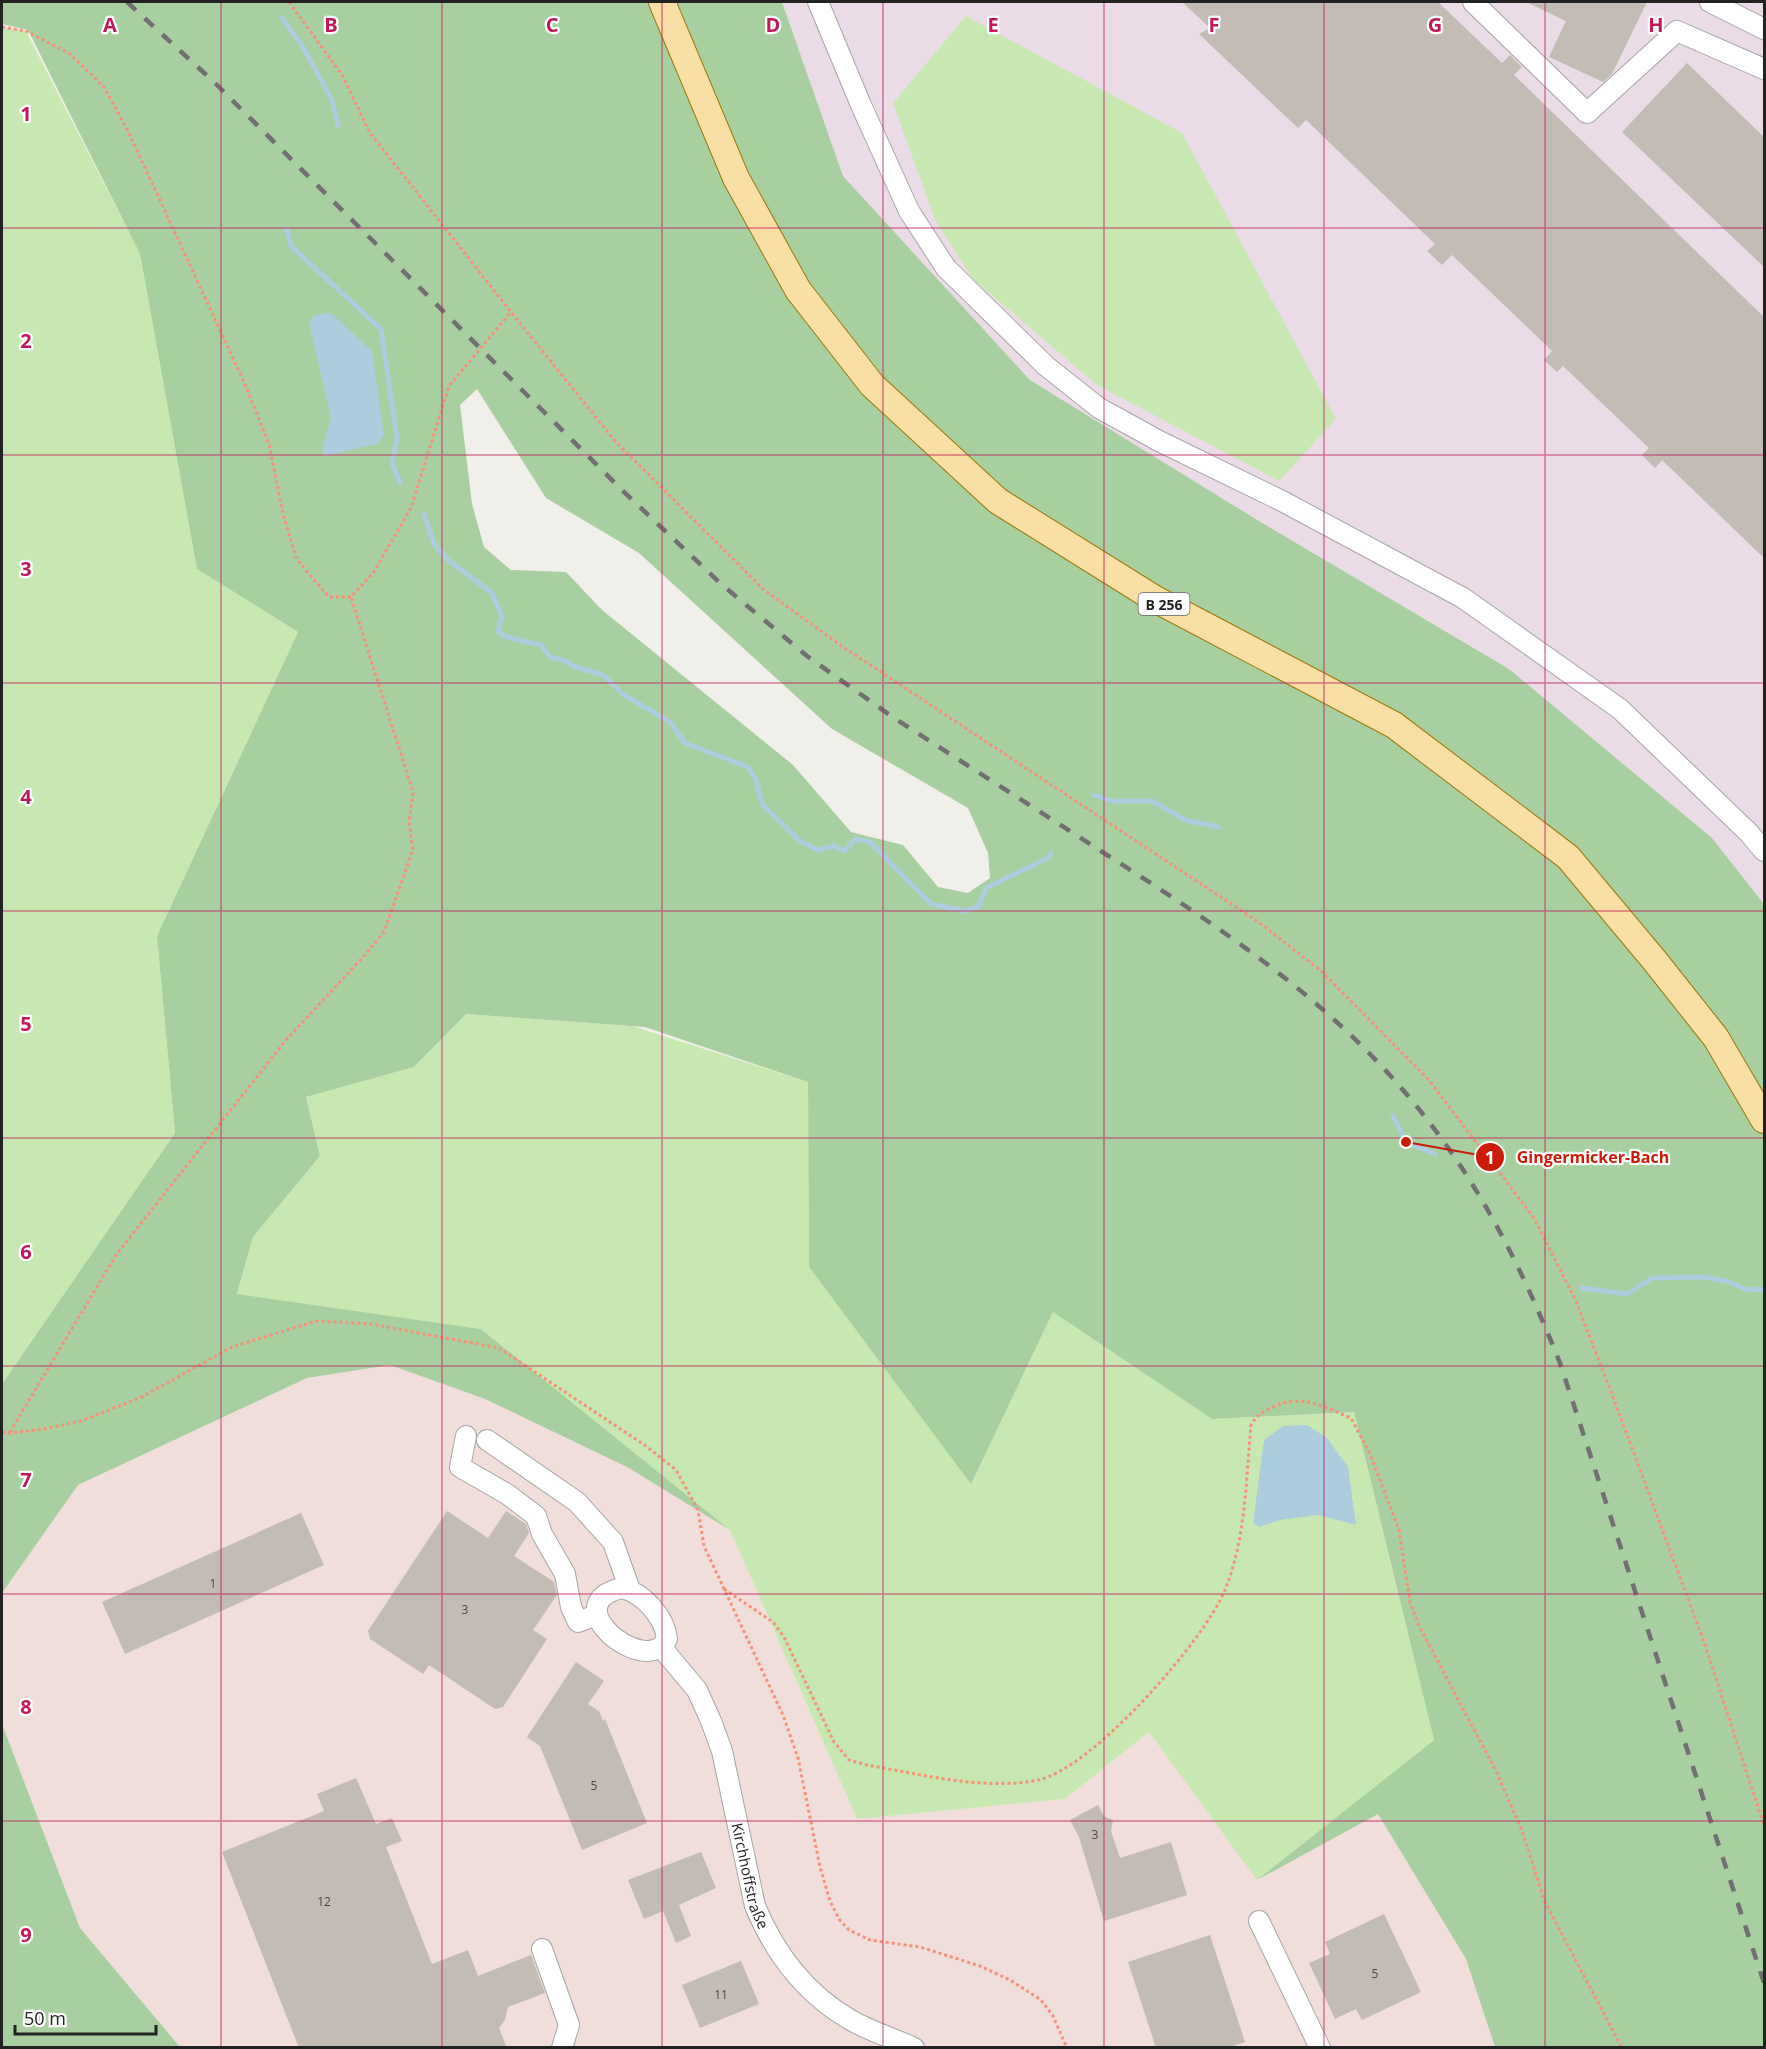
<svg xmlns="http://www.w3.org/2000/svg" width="1766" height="2049" viewBox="0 0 1766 2049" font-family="'Open Sans',sans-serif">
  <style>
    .commercial { fill: #f1ddd9 }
    .industrial { fill: #eadbe6 }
    .grass { fill: #c7e9b1 }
    .forest { fill: #a8cf9f; fill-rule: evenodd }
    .water { fill: #abcddd }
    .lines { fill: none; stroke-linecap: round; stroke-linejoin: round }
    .stream { stroke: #abcddd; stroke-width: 5 }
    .building { fill: #c2bcb5 }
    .minor-casing { stroke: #a6a6a6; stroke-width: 22 }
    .major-casing { stroke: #9a7805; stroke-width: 28 }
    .path { stroke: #f69076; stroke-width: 3; stroke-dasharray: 3 3; stroke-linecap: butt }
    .minor { stroke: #fff; stroke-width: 20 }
    .major { stroke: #f9dea6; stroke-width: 26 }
    .rail { stroke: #707070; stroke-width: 4.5; stroke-dasharray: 12 12; stroke-linecap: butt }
    .grid { fill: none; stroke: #c2185b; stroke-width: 1.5; stroke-opacity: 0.55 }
    .labels { text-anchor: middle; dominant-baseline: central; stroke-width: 4.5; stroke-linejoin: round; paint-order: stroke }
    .number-label { font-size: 12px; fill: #4a4847 }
    .shield { fill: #fff; stroke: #646464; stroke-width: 1.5 }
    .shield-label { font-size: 14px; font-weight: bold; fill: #222 }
    .street-label { font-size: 15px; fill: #222; stroke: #fff }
    .grid-label { font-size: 20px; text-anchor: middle; font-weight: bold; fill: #c2185b; stroke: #fff; stroke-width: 4.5; stroke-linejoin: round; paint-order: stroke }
    .leader { fill: none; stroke: #cc1b07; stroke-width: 2 }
    .callout-dot { fill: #cc1b07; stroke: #fff; stroke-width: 2 }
    .mark-label { font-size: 18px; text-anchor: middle; font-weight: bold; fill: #fff }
    .callout-label { font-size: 16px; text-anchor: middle; font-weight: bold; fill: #cc1b07; stroke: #fff; stroke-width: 4.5; stroke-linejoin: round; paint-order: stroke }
  </style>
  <rect width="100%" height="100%" fill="#f1efe9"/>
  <!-- commercial -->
  <path class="commercial" d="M390 1365 485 1399 627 1467 730 1530 857 1819 1065 1799 1149 1732 1257 1879 1378 1814 1466 1959 1495 2047H180L80 1928 2 1724V1593L78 1485 307 1378Z"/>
  <!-- industrial -->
  <path class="industrial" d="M782 2H1764V904L1712 838 1509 669 1254 518 1030 380 843 176Z"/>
  <!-- grass -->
  <path class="grass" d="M966 16 1182 133 1336 419 1279 481 1097 385 973 279 935 220 893 103Z
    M2 27 26 31 140 254 197 569 298 632 157 936 175 1133 2 1384Z
    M466 1014 632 1026 808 1082 809 1267 971 1483 1053 1312 1212 1419 1354 1412 1434 1740 1257 1880 1149 1732 1065 1799 857 1819 730 1530 481 1329 237 1295 253 1237 320 1156 306 1097 414 1067Z"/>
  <!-- forest -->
  <path class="forest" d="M2 2H782L843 176 1030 380 1254 518 1509 669 1712 838 1764 904V2047H1495L1466 1959 1378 1814 1257 1880 1434 1740 1354 1412 1212 1419 1053 1312 971 1484 809 1267 808 1082 645 1027 466 1014 414 1067 306 1097 320 1156 253 1237 237 1294 481 1329 730 1530 627 1467 485 1399 390 1365 307 1378 78 1485 2 1593V1384L175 1133 157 936 298 632 197 569 140 254 28 30 2 24ZM477 389 546 498 639 553 832 729 968 808 988 853 990 878 968 893 938 887 903 845 851 832 793 765 602 610 566 572 511 570 484 547 472 504 460 405Z
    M2 1724 80 1928 180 2047H2Z"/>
  <!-- water -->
  <path class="water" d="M331 313 372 351 384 436 377 444 325 456 322 450 331 418 309 323 314 315Z
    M1307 1425 1327 1438 1348 1467 1356 1525 1318 1515 1280 1520 1259 1527 1253 1523 1264 1440 1283 1426Z"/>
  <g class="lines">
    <!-- stream -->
    <path class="stream" d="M282 18 303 47 332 100 338 125
      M287 229 291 246 381 329 397 439 392 463 400 483
      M424 514 434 544 447 559 492 593 502 617 498 631 506 637 541 645 550 657 563 660 576 667 603 675 624 695 670 722 685 743 748 767 756 780 762 804 800 841 817 850 834 846 844 851 856 839 870 842 931 904 965 911 978 907 986 888 1046 859 1051 854
      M1094 795 1112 801H1152L1185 820 1218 827
      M1393 1116 1406 1142 1435 1154
      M1582 1288 1627 1294 1652 1278 1703 1277 1726 1281 1748 1290 1764 1289"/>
  </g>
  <!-- building -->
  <path class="building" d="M1182 2H1438L1502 63 1510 55 1522 67 1514 75 1764 317V558L1662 460 1655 468 1642 455 1649 448 1563 366 1557 372 1544 360 1552 351 1452 255 1442 265 1427 251 1435 244 1306 120 1298 128 1199 34 1210 28Z
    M1526 2H1647L1612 74 1603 82 1549 57 1566 21Z
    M1687 63 1764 137V267L1622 132Z
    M447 1511 488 1538 506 1511 526 1524 529 1533 514 1556 554 1582 557 1595 533 1630 547 1639 503 1707 495 1709 429 1665 423 1674 370 1639 368 1631Z
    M301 1513 324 1565 125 1654 102 1602Z
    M576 1662 604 1681 588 1704 599 1711 603 1721 605 1719 647 1823 582 1850 540 1746 527 1737Z
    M356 1778 376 1824 392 1818 402 1841 386 1847 432 1964 468 1950 478 1976 531 1955 545 1993 508 2007 505 2020 499 2028 507 2048H299L222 1852 324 1811 317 1794Z
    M1098 1805 1104 1816 1113 1820 1111 1831 1120 1858 1171 1842 1187 1895 1104 1921 1079 1837 1070 1820Z
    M701 1852 716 1888 679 1905 691 1936 676 1943 663 1911 644 1919 628 1880Z
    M1384 1914 1421 1992 1362 2020 1356 2009 1335 2019 1309 1963 1330 1954 1325 1942Z
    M1210 1935 1245 2042 1227 2048H1156L1128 1962Z
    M741 1961 759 2004 700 2028 682 1985Z"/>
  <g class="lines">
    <defs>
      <g id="minor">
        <path d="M818 2 861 105 909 211 946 268 1046 366 1099 408 1159 441 1282 501 1463 598 1620 709 1749 833 1764 851"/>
        <path d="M1473 2 1587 113 1677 31 1764 69"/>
        <path d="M1710 2 1764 29"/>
        <path d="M466 1436 460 1467 507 1494 536 1516 542 1534 565 1574 571 1607 578 1622 596 1615"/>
        <path d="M487 1440 577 1502 613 1542 630 1590"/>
        <path d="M622 1588C643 1593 665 1617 667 1639 664 1643 662 1647 657 1649 626 1662 561 1602 622 1588Z"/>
        <path id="s1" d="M661 1647 697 1690 711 1721 722 1751 755 1906C775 1954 805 1993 849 2019 869 2031 893 2038 914 2048"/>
        <path d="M1259 1921 1320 2048"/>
        <path d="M542 1949 569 2025 562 2048"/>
      </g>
      <path id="major" d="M662 2 736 178 798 290 872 385 998 501 1155 599 1394 725 1568 857 1655 961 1716 1038 1764 1120"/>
    </defs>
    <!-- minor casing -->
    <use href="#minor" class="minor-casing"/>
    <!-- major casing -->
    <use href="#major" class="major-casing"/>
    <!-- path -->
    <path class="path" d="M289 2 342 75 370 133 511 312 615 441 763 589 843 647 1257 921 1320 970 1428 1079 1534 1218 1575 1299 1610 1389 1703 1639 1764 1825
      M2 27 26 31 70 54 104 87 128 131 244 382 269 444 283 514 297 560 329 597H351L373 573 411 508 449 386 511 312
      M2 1432 10 1433 44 1429 81 1421 140 1398 232 1347 316 1321 371 1324 499 1348 646 1446 676 1470 698 1510 704 1546 783 1715 798 1758 820 1867 830 1901 839 1919 849 1930 870 1940 920 1947 980 1966 1010 1980 1041 2000 1053 2016 1067 2048
      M10 1432 116 1255 286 1040 364 956 384 932 413 849 409 823 413 792 351 597
      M724 1589 773 1622 784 1637 834 1742 849 1760 867 1765C920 1774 984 1791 1038 1780 1092 1769 1204 1641 1225 1590 1246 1538 1246 1479 1251 1425 1257 1415 1262 1412 1273 1407 1301 1393 1324 1407 1351 1418L1370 1454 1399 1530 1410 1602 1418 1624 1496 1771 1521 1828 1545 1902 1622 2048"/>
    <!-- minor -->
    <use href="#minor" class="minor"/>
    <!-- major -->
    <use href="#major" class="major"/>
    <!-- rail -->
    <path class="rail" d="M127 2 214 82 621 489 720 583 807 656 894 718C965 764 1036 809 1107 855 1223 929 1336 1004 1422 1113 1484 1191 1523 1271 1560 1363L1764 1983"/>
  </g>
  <!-- grid -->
  <path class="grid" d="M221 2V2048M442 2V2048M662 2V2048M883 2V2048M1104 2V2048M1324 2V2048M1545 2V2048M2 228H1764M2 455H1764M2 683H1764M2 911H1764M2 1138H1764M2 1366H1764M2 1594H1764M2 1821H1764"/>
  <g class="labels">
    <!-- number labels -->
    <g class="number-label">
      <text x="213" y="1583">1</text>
      <text x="465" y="1609">3</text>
      <text x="594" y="1785">5</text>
      <text x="1095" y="1834">3</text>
      <text x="324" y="1901">12</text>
      <text x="1375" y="1973">5</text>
      <text x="721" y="1994">11</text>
    </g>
    <!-- shield labels -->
    <rect class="shield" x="1138.5" y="593" width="51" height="22" rx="4.5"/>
    <g class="shield-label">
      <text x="1164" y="604">B 256</text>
    </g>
    <!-- street labels -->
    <g class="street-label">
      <text stroke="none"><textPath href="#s1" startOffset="250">Kirchhoffstraße</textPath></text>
    </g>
  </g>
  <g class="grid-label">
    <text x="110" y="32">A</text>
    <text x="331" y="32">B</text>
    <text x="552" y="32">C</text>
    <text x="773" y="32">D</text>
    <text x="993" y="32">E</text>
    <text x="1214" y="32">F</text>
    <text x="1435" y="32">G</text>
    <text x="1656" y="32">H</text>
    <text x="26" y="121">1</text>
    <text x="26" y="348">2</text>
    <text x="26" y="576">3</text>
    <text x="26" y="804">4</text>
    <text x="26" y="1031">5</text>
    <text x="26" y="1259">6</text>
    <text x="26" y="1487">7</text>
    <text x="26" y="1714">8</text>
    <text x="26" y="1942">9</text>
  </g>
  <!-- callouts -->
  <path class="leader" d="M1406 1142L1490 1157"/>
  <g class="callout-dot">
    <circle cx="1406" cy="1142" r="6"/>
    <circle cx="1490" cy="1157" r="15"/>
  </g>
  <g class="mark-label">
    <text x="1490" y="1164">1</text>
  </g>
  <g class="callout-label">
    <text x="1593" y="1163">Gingermicker-Bach</text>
  </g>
  <!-- border -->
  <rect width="1766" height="2049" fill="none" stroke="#222222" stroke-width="6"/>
  <!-- scale -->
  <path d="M15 2025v9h141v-9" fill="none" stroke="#222222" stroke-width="3"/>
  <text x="24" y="2025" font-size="18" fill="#222222" stroke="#ffffff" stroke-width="4.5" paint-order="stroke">50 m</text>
</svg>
